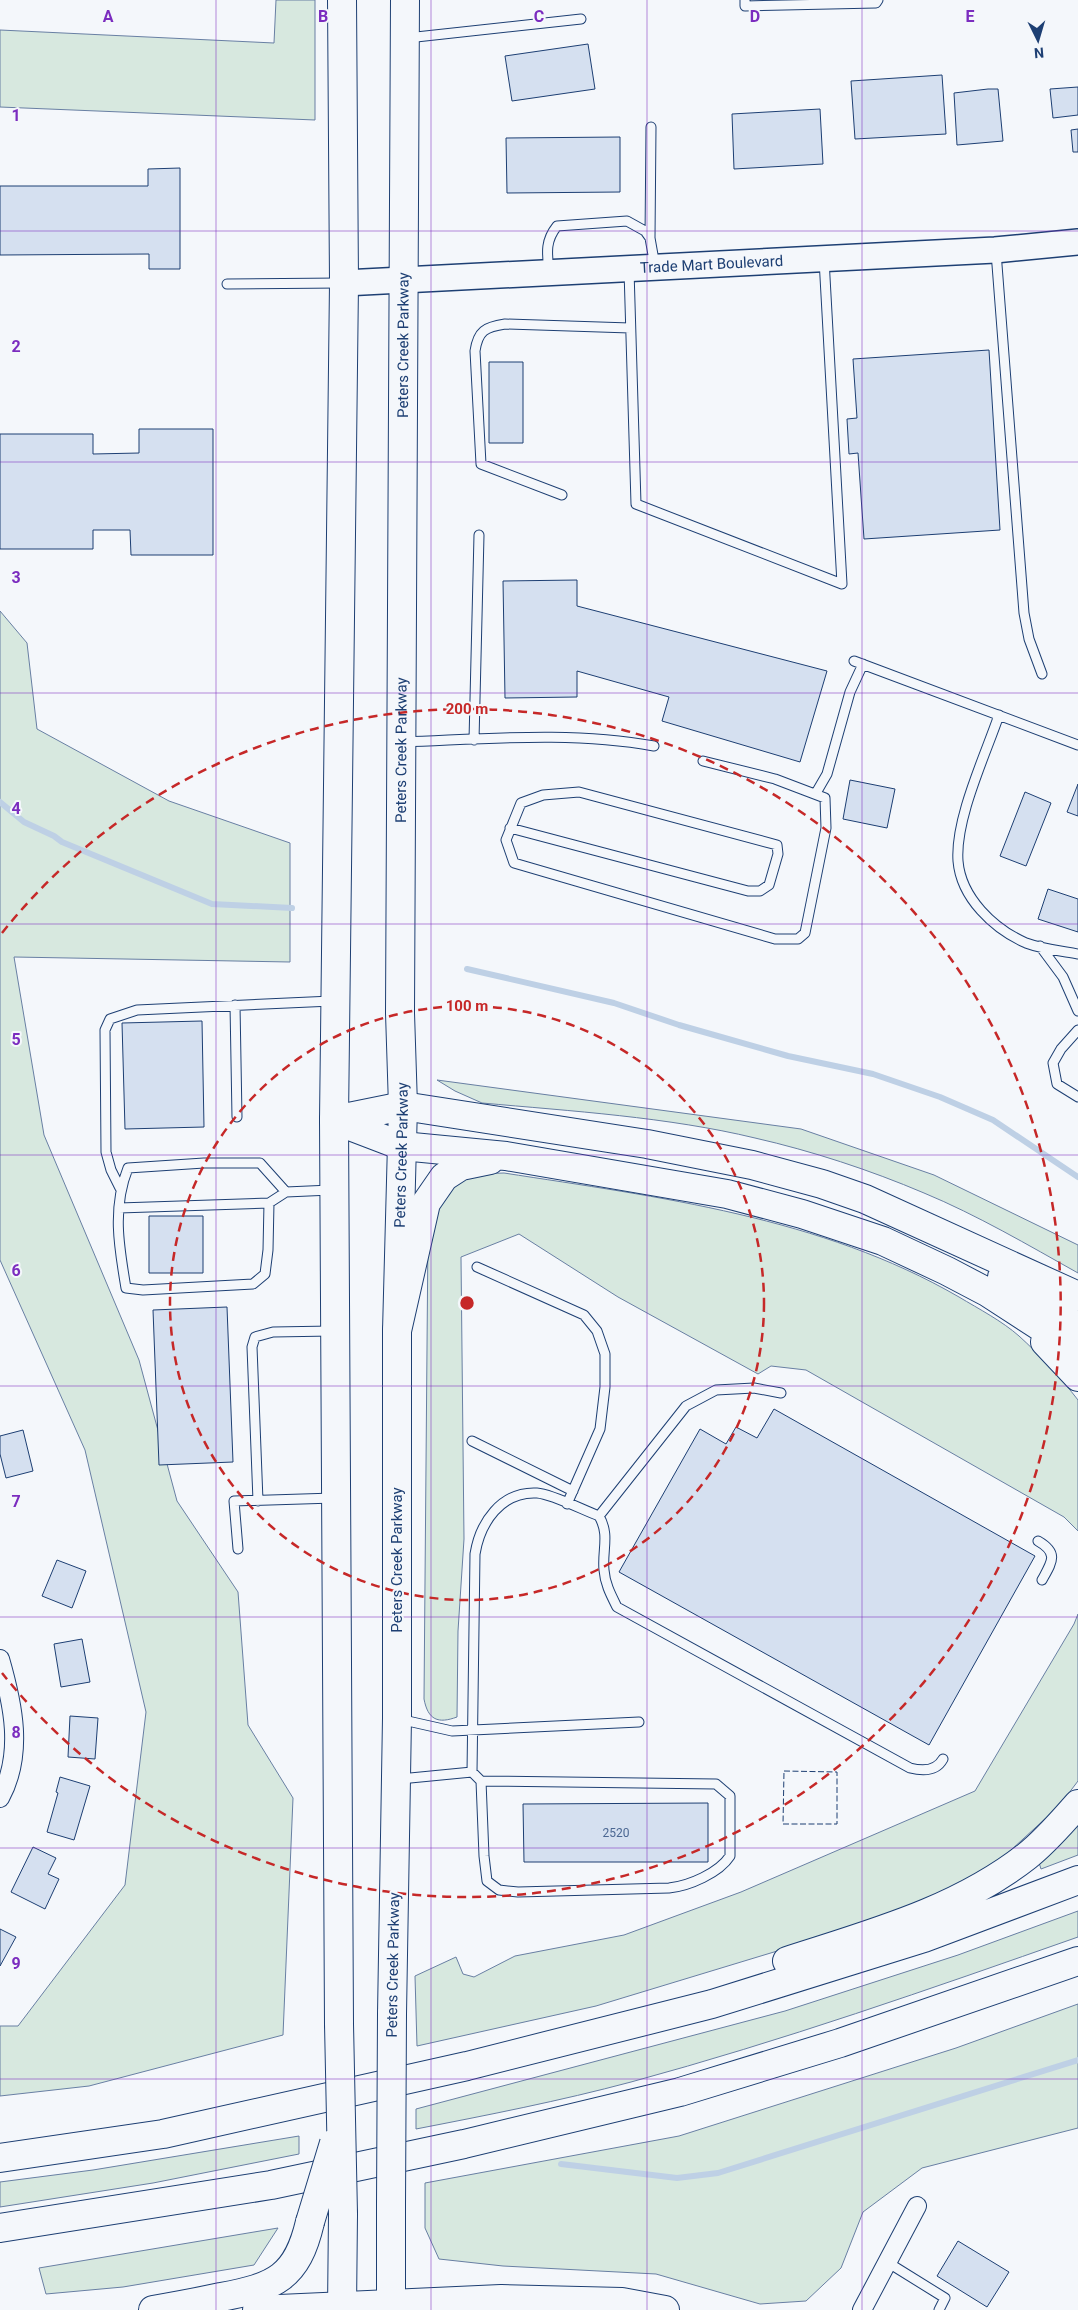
<svg xmlns="http://www.w3.org/2000/svg" width="1078" height="2310" viewBox="0 0 1078 2310" font-family="Roboto,sans-serif">
  <style>
    .green { fill: #d7e8df; stroke: #687fa3 }
    .lines { fill: none; stroke-linecap: round; stroke-linejoin: round }
    .stream { stroke: #bed0e5; stroke-width: 6 }
    .building { fill: #d5e0f0; stroke: #1d3f73 }
    .lane-casing { stroke: #1d3f73; stroke-width: 11 }
    .street-casing { stroke: #1d3f73; stroke-width: 20 }
    .secondary-casing { stroke: #1d3f73; stroke-width: 28 }
    .primary-casing { stroke: #1d3f73; stroke-width: 30 }
    .highway-casing { stroke: #1d3f73; stroke-width: 30 }
    .lane { stroke: #f4f7fb; stroke-width: 9 }
    .street { stroke: #f4f7fb; stroke-width: 18 }
    .secondary { stroke: #f4f7fb; stroke-width: 25 }
    .primary { stroke: #f4f7fb; stroke-width: 28 }
    .highway { stroke: #f4f7fb; stroke-width: 28 }
    .primary-bridge-casing { stroke: #1d3f73; stroke-width: 30; stroke-linecap: butt }
    .primary-bridge { stroke: #f4f7fb; stroke-width: 28 }
    .fence { stroke: #1d3f73; stroke-width: 1; stroke-dasharray: 6 2.5; stroke-linecap: butt }
    .grid { fill: none; stroke: #7b2cbf; stroke-width: 1; stroke-opacity: 0.55 }
    .ring { fill: none; stroke: #c62828; stroke-width: 2.5; stroke-dasharray: 9 6 }
    .labels { text-anchor: middle; dominant-baseline: central; stroke-width: 4; stroke-linejoin: round; paint-order: stroke }
    .number-label { font-size: 12px; fill: #4b6792 }
    .street-label { font-size: 15px; fill: #1d3f73; stroke: #f4f7fb }
    .grid-label { font-size: 16px; text-anchor: middle; font-weight: bold; fill: #7b2cbf; stroke: #f4f7fb; stroke-width: 4; stroke-linejoin: round; paint-order: stroke }
    .centre { fill: #c62828; stroke: #f4f7fb; stroke-width: 2.5 }
    .ring-label { font-size: 15px; text-anchor: middle; font-weight: bold; fill: #c62828; stroke: #f4f7fb; stroke-width: 4; stroke-linejoin: round; paint-order: stroke }
  </style>
  <rect width="100%" height="100%" fill="#f4f7fb"/>
  <!-- green -->
  <path class="green" d="M276 0H315V120L0 107V30L274 43Z
    M0 611 27 643 37 729 169 801 290 843V962L14 957 44 1135 139 1360 177 1501 238 1592 248 1725 293 1798 283 2035 89 2086 0 2096V2026H18L125 1885 146 1712 85 1450 0 1260Z
    M437 1080 801 1129 934 1175 1078 1245V1273C1028 1245 977 1215 924 1193 870 1170 812 1151 755 1138 668 1117 571 1111 482 1103L455 1091Z
    M504 1173C659 1197 821 1217 959 1297 979 1309 1002 1321 1019 1336 1040 1355 1061 1378 1078 1400V1531L1064 1517 806 1370 771 1366 758 1374 618 1297 519 1234 461 1257 464 1539 458 1631 457 1717C438 1724 428 1720 424 1699L428 1232 449 1181 475 1174Z
    M1078 1614V1781L1059 1806 999 1861 940 1895 886 1918 596 2006 417 2046 415 1976 456 1957 463 1974 474 1977 515 1956 624 1935 741 1892 975 1791 1074 1624Z
    M1078 1817V1855L1041 1869 1037 1856Z
    M1078 1911V1937C930 1989 782 2041 631 2082 560 2101 488 2115 416 2129V2109L785 2011 958 1955Z
    M1078 2004V2128L922 2168 863 2212 841 2268 806 2301 760 2304 656 2274 503 2266 439 2259 425 2228V2183L679 2136 956 2048Z
    M299 2136V2154L153 2183 0 2207V2182L93 2170Z
    M278 2228 254 2265 123 2287 46 2294 39 2268Z"/>
  <g class="lines">
    <!-- stream -->
    <path class="stream" d="M0 802 24 822 54 836 62 842 212 904 292 908
      M467 969 614 1003 679 1025 788 1056 873 1074 940 1097 993 1120 1078 1177
      M561 2164 677 2178 718 2173 1078 2060"/>
  </g>
  <!-- building -->
  <path class="building" d="M588 44 595 89 512 101 505 56Z
    M942 75 946 134 855 139 851 81Z
    M1078 87V115L1053 118 1050 89Z
    M988 89H998L1003 141 957 145 954 93Z
    M820 109 823 164 734 169 732 114Z
    M1078 129V152H1073L1071 130Z
    M620 137V192L507 193 506 138Z
    M180 168V269H149V254L0 255V186H148V169Z
    M989 350 1000 530 864 539 858 453 849 454 847 419 857 418 853 359Z
    M489 362H523V443H489Z
    M139 429H213V555H131L130 530H93V549H0V434H93V454L139 453Z
    M577 580V606L827 671 800 762 662 721 669 697 577 671V697L505 698 503 581Z
    M850 780 895 789 887 828 843 819Z
    M1078 784V816L1067 812Z
    M1025 792 1051 803 1026 866 1000 856Z
    M1048 889 1078 899V932L1038 919Z
    M202 1021 204 1127 125 1129 122 1023Z
    M149 1216H203V1273H149Z
    M227 1307 233 1462 159 1465 153 1310Z
    M774 1409 1035 1556 929 1745 619 1572 700 1429 726 1444 736 1427 757 1438Z
    M23 1430 33 1471 6 1478 0 1454V1436Z
    M57 1560 86 1571 72 1608 42 1596Z
    M82 1639 90 1682 61 1687 54 1644Z
    M70 1716 98 1718 95 1759 68 1757Z
    M60 1777 90 1786 74 1840 47 1832 58 1793 56 1792Z
    M708 1803V1862H524L523 1804Z
    M33 1847 56 1858 48 1874 59 1879 45 1909 11 1892Z
    M0 1929 16 1937 0 1966Z
    M958 2241 1009 2272 987 2307 937 2276Z"/>
  <g class="lines">
    <defs>
      <path id="lane" d="M745 0V6L876 3 878 0
        M407 38 581 19
        M650 238 651 127
        M996 252 1024 613 1029 639 1042 674
        M629 270 636 504 842 584 824 259
        M549 272C547 253 545 241 557 226L627 221 645 231 650 238 655 266
        M227 284 341 283
        M562 495 481 464 475 351C478 331 485 327 505 324L630 328
        M854 661 1078 745
        M999 715C985 756 955 819 958 861 961 898 994 929 1026 943 1042 949 1061 951 1078 954
        M474 740 479 535
        M404 742C487 739 572 731 654 746
        M816 793 827 774 850 692 863 664
        M510 828 748 891H760L769 885 778 854 777 845 579 792 543 795 521 803 506 840 514 863 775 939H798L805 933 826 828 825 798 775 779 703 761
        M1040 946 1063 977 1078 1011
        M235 1005 237 1117
        M1078 1030 1061 1049 1053 1063 1057 1084 1078 1097
        M120 1188 111 1170 106 1152 105 1030 110 1019 137 1010 332 1001
        M286 1192 260 1163H204L128 1168C112 1208 119 1247 126 1288L143 1290 253 1284 265 1274 268 1250 269 1203 286 1192 331 1190
        M119 1208 269 1203
        M477 1267 584 1315 597 1331 605 1354V1387L600 1429 567 1504
        M472 1441 573 1491
        M258 1501 252 1347 255 1337 273 1332 332 1331
        M599 1516 686 1406 716 1390 754 1388 781 1393
        M1038 1541C1059 1553 1052 1562 1042 1580
        M238 1549 234 1501 334 1498
        M399 1719 452 1731 639 1722
        M400 1779 472 1772
        M481 1781 716 1784 730 1796V1856C719 1873 689 1886 669 1888L518 1892 499 1890 487 1881 484 1856 481 1781 472 1772 475 1554C480 1523 501 1491 537 1493 552 1494 583 1510 599 1516 610 1535 602 1550 604 1570 605 1584 611 1595 617 1607L910 1768C922 1771 936 1772 943 1759
        M887 2262 945 2298 939 2310"/>
      <path id="street" d="M0 1659C13 1704 24 1754 0 1798
        M862 2310 917 2206"/>
      <g id="secondary">
        <path id="s1" d="M344 283 995 250 1078 242"/>
      </g>
      <g id="primary">
        <path id="s2" d="M392 2014 397 1718V1331L403 1106 400 1013 405 0"/>
        <path d="M339 2024 334 1120 344 283 342 0"/>
        <path d="M391 2204V2310"/>
        <path d="M153 2310C176 2306 198 2302 221 2297 275 2287 297 2278 310 2222"/>
        <path d="M257 2310 501 2299 622 2302 665 2310"/>
        <path d="M342 2310 343 2214"/>
      </g>
      <path id="highway" d="M334 1120 402 1146 506 1156 727 1194 802 1214 883 1241 947 1271 987 1292 1078 1351
        M334 1120 403 1106 647 1144 752 1165 822 1184 865 1199 1078 1296
        M1002 1277 1078 1327
        M397 1331 426 1203 444 1177 461 1166 490 1160
        M1045 1342 1078 1377
        M787 1961C870 1934 957 1911 1027 1856 1046 1841 1062 1822 1078 1804
        M0 2158 163 2134 467 2066 712 2004 924 1938 1078 1880
        M0 2228 271 2185 464 2144 680 2092 840 2043 1078 1961"/>
    </defs>
    <!-- lane casing -->
    <use href="#lane" class="lane-casing"/>
    <!-- street casing -->
    <use href="#street" class="street-casing"/>
    <!-- secondary casing -->
    <use href="#secondary" class="secondary-casing"/>
    <!-- primary casing -->
    <use href="#primary" class="primary-casing"/>
    <!-- highway casing -->
    <use href="#highway" class="highway-casing"/>
    <!-- lane -->
    <use href="#lane" class="lane"/>
    <!-- street -->
    <use href="#street" class="street"/>
    <!-- secondary -->
    <use href="#secondary" class="secondary"/>
    <!-- primary -->
    <use href="#primary" class="primary"/>
    <!-- highway -->
    <use href="#highway" class="highway"/>
    <defs>
      <path id="primary-bridge" d="M339 2024 343 2214
        M391 2204 392 2014
        M310 2222 334 2143"/>
    </defs>
    <!-- primary-bridge casing -->
    <use href="#primary-bridge" class="primary-bridge-casing"/>
    <!-- primary-bridge -->
    <use href="#primary-bridge" class="primary-bridge"/>
    <!-- fence -->
    <path class="fence" d="M784 1771 837 1772V1824H783Z"/>
  </g>
  <!-- grid -->
  <path class="grid" d="M216 0V2310M431 0V2310M647 0V2310M862 0V2310M0 231H1078M0 462H1078M0 693H1078M0 924H1078M0 1155H1078M0 1386H1078M0 1617H1078M0 1848H1078M0 2079H1078"/>
  <!-- distance rings -->
  <g class="ring">
    <circle cx="467" cy="1303" r="297"/>
    <path d="M2 933A594 594 0 1 1 2 1673"/>
  </g>
  <g class="labels">
    <!-- number labels -->
    <g class="number-label">
      <text x="616" y="1833">2520</text>
    </g>
    <!-- street labels -->
    <g class="street-label">
      <text stroke="none"><textPath href="#s1" startOffset="368">Trade Mart Boulevard</textPath></text>
      <text stroke="none"><textPath href="#s2" startOffset="1669">Peters Creek Parkway</textPath></text>
      <text stroke="none"><textPath href="#s2" startOffset="1264">Peters Creek Parkway</textPath></text>
      <text stroke="none"><textPath href="#s2" startOffset="859">Peters Creek Parkway</textPath></text>
      <text transform="translate(397 1560) rotate(-90)">Peters Creek Parkway</text>
      <text transform="translate(393 1965) rotate(-89)">Peters Creek Parkway</text>
    </g>
  </g>
  <g class="grid-label">
    <text x="108" y="22">A</text>
    <text x="323" y="22">B</text>
    <text x="539" y="22">C</text>
    <text x="755" y="22">D</text>
    <text x="970" y="22">E</text>
    <text x="16" y="121">1</text>
    <text x="16" y="352">2</text>
    <text x="16" y="583">3</text>
    <text x="16" y="814">4</text>
    <text x="16" y="1045">5</text>
    <text x="16" y="1276">6</text>
    <text x="16" y="1507">7</text>
    <text x="16" y="1738">8</text>
    <text x="16" y="1969">9</text>
  </g>
  <circle cx="467" cy="1303" r="8" class="centre"/>
  <g class="ring-label">
    <text x="467" y="714">200 m</text>
    <text x="467" y="1011">100 m</text>
  </g>
  <!-- north arrow -->
  <g transform="translate(1038 40) rotate(175)" stroke="#f4f7fb" stroke-width="4" paint-order="stroke">
  <path d="M0-4L9 19L0 12L-9 19Z" fill="#1d3f73"/>
  <text y="-8" font-size="14" font-weight="bold" text-anchor="middle" fill="#1d3f73">N</text>
  </g>
</svg>
